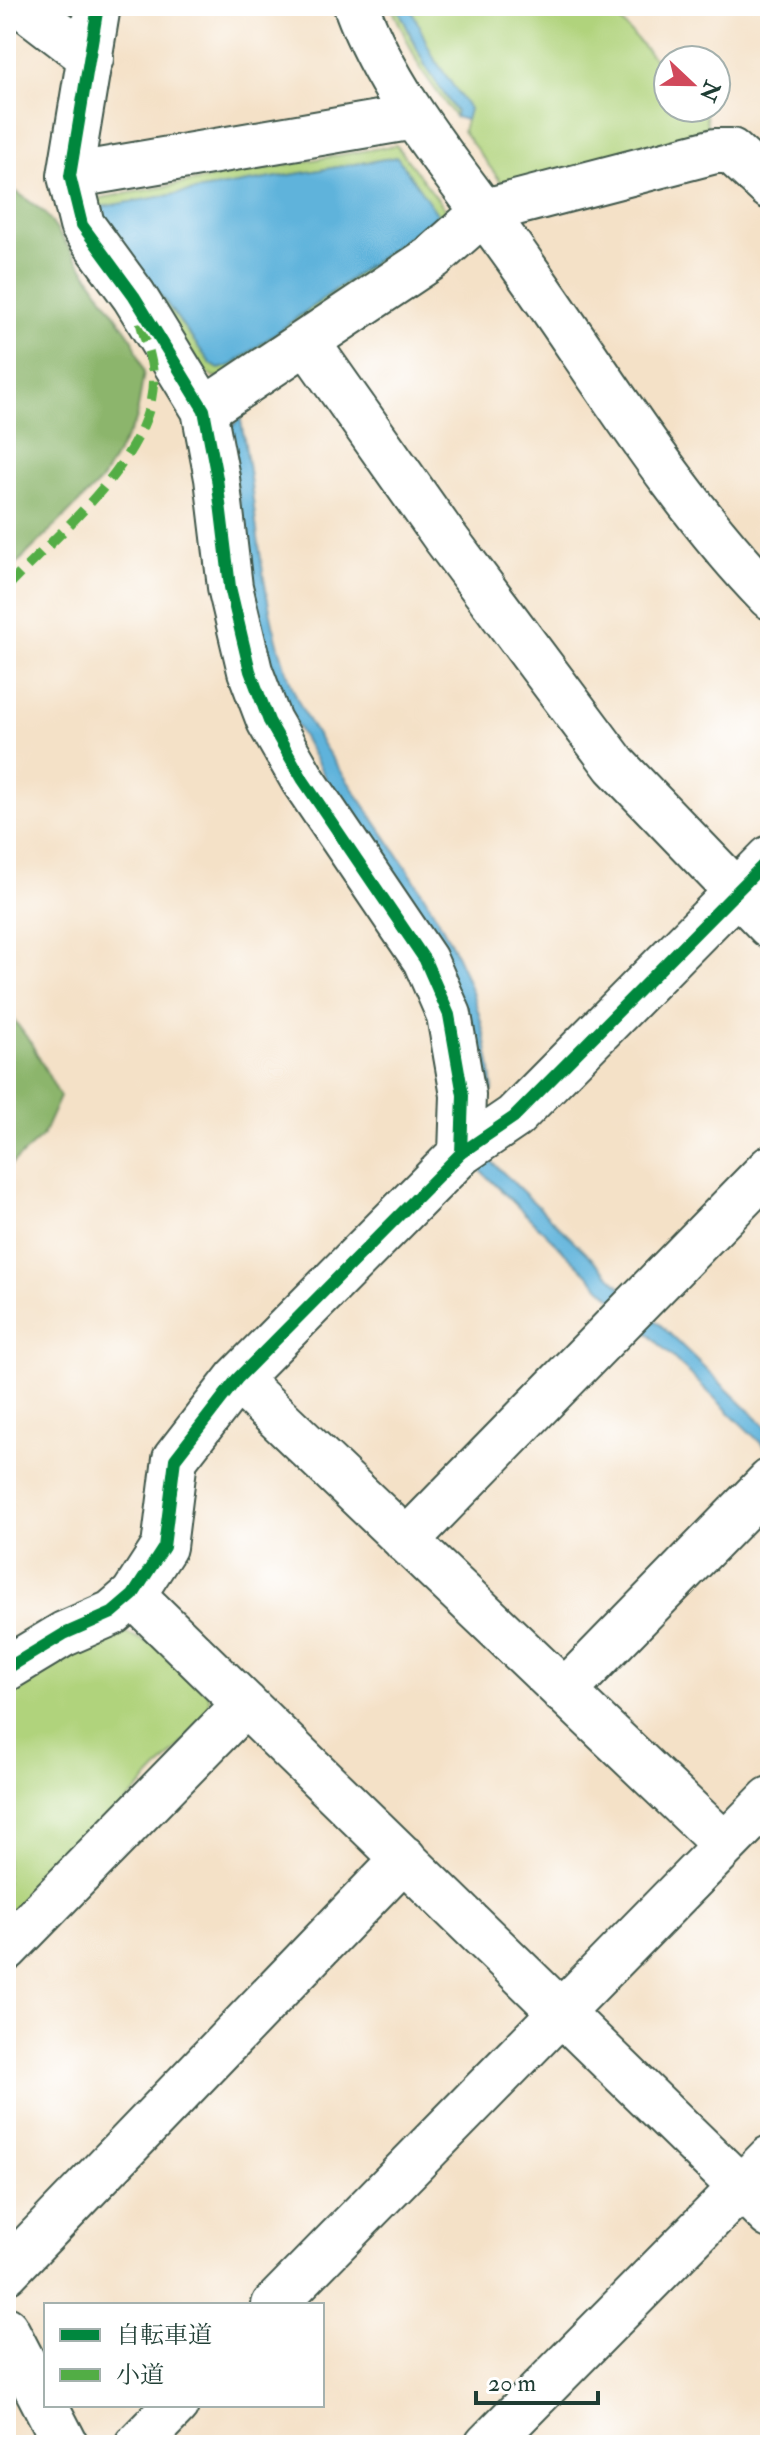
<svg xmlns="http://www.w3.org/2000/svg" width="776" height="2451" viewBox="0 0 776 2451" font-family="'IM FELL Double Pica','Noto Serif JP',serif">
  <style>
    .green { fill: #b0d37c; stroke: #688858; stroke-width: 2; fill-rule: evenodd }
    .forest { fill: #8cb56c; stroke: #567950; stroke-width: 2 }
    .water { fill: #5fb3db; stroke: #3f7888; stroke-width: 2 }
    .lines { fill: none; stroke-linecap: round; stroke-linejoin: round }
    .minor-casing { stroke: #3f564a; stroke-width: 48 }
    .minor { stroke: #fff; stroke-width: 44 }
    .quiet { stroke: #52ad45; stroke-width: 10; stroke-dasharray: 20 10; stroke-linecap: butt }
    .cycleway-casing { stroke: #fff; stroke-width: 17 }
    .cycleway { stroke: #00873e; stroke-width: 12 }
  </style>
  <rect width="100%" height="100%" fill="#fff"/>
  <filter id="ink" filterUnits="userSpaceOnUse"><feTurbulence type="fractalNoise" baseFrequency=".0125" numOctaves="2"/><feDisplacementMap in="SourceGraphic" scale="16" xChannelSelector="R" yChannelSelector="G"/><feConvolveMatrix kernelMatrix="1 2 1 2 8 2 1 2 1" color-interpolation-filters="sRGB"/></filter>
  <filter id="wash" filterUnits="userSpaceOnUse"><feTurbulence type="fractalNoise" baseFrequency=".006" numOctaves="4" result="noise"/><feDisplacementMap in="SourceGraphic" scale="32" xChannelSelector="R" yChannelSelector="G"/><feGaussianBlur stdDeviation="1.8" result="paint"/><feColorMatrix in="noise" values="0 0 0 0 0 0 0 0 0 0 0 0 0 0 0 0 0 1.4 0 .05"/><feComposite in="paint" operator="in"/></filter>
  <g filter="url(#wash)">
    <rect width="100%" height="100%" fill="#f4e1c7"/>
    <!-- green -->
    <path class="green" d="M391 6H397L425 65 456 112 455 117 420 68Z
      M410 6H607L668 74V108H705L708 134 505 187 463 131 469 109 433 57Z
      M396 145 450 215 358 287 226 376 214 377 206 372 92 215 90 203 96 199ZM396 157 438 216 232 365 219 369 211 364 100 213 101 207Z
      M125 1633 160 1647 209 1694 210 1715 6 1928V1691C43 1668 82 1638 125 1633Z"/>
    <!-- forest -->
    <path class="forest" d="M6 184 45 213 133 340 144 372 136 421 101 481 6 574Z
      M6 1009 31 1043 60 1097 42 1137 6 1169Z"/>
    <!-- water -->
    <path class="water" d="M397 6H410L433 57 469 109 466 120 455 117 456 112 425 65Z
      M397 157 438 215 232 365 219 369 211 364 100 213V207Z
      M240 416C258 507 258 601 293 689 306 722 329 754 349 783 416 883 484 966 493 1091L478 1093 324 775 275 686 258 622 228 434Z
      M488 1158 770 1431V1452L475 1165Z"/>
  </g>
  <g filter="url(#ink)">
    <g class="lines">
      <defs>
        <path id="minor" d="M23 6 91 58
          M98 6 70 176 82 225 134 296 204 410 217 478 230 587 250 671 269 721 303 780 425 960 449 1015 463 1095 461 1153
          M356 6C392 104 464 181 523 266 600 374 677 502 770 597
          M70 176 414 117
          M307 342 444 536 615 765 770 926
          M204 410 433 257 485 211 715 151H731L770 187
          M237 1379 725 1845
          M406 1541 770 1168
          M133 1595 770 2216
          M6 1669 64 1634 112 1613 133 1595 164 1547 175 1459 237 1379 461 1153 514 1117 770 858
          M564 1692 770 1481
          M6 1949 245 1704
          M6 2272 404 1858
          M274 2305 770 1799
          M6 2329 66 2445
          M137 2445 176 2405
          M487 2445 770 2158"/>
      </defs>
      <!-- minor casing -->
      <use href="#minor" class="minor-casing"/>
      <!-- minor -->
      <use href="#minor" class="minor"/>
      <!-- quiet -->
      <path class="quiet" d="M6 588C57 533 156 457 153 376 152 356 143 335 139 316"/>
      <defs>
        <path id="cycleway" d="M98 6 70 176 82 225 134 296 204 410 217 478 230 587 250 671 269 721 303 780 425 960 449 1015 463 1095 461 1153
          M6 1669 64 1634 112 1613 133 1595 164 1547 175 1459 237 1379 461 1153 514 1117 770 858"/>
      </defs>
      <!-- cycleway casing -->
      <use href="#cycleway" class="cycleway-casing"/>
      <!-- cycleway -->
      <use href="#cycleway" class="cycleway"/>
    </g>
  </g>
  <!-- margin -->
  <rect width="776" height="2451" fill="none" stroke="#fff" stroke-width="32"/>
  <!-- legend -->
  <rect x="44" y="2303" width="280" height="104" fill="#ffffff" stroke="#a5b1ae" stroke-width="2"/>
  <rect x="60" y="2329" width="40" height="12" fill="#00873e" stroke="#a5b1ae" stroke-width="2"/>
  <text x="116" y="2343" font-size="24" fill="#1f3d34">自転車道</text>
  <rect x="60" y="2369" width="40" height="12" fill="#52ad45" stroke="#a5b1ae" stroke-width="2"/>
  <text x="116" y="2383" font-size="24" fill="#1f3d34">小道</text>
  <!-- north arrow -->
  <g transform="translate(692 84) rotate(112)"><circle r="38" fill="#ffffff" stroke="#a5b1ae" stroke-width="2"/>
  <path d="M0-6L14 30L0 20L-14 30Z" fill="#d1495b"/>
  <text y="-12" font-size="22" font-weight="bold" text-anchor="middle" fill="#1f3d34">N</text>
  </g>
  <!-- scale -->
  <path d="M476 2391v12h122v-12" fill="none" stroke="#1f3d34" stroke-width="4"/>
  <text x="488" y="2391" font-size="24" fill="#1f3d34" stroke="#ffffff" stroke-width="6" paint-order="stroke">20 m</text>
</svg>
